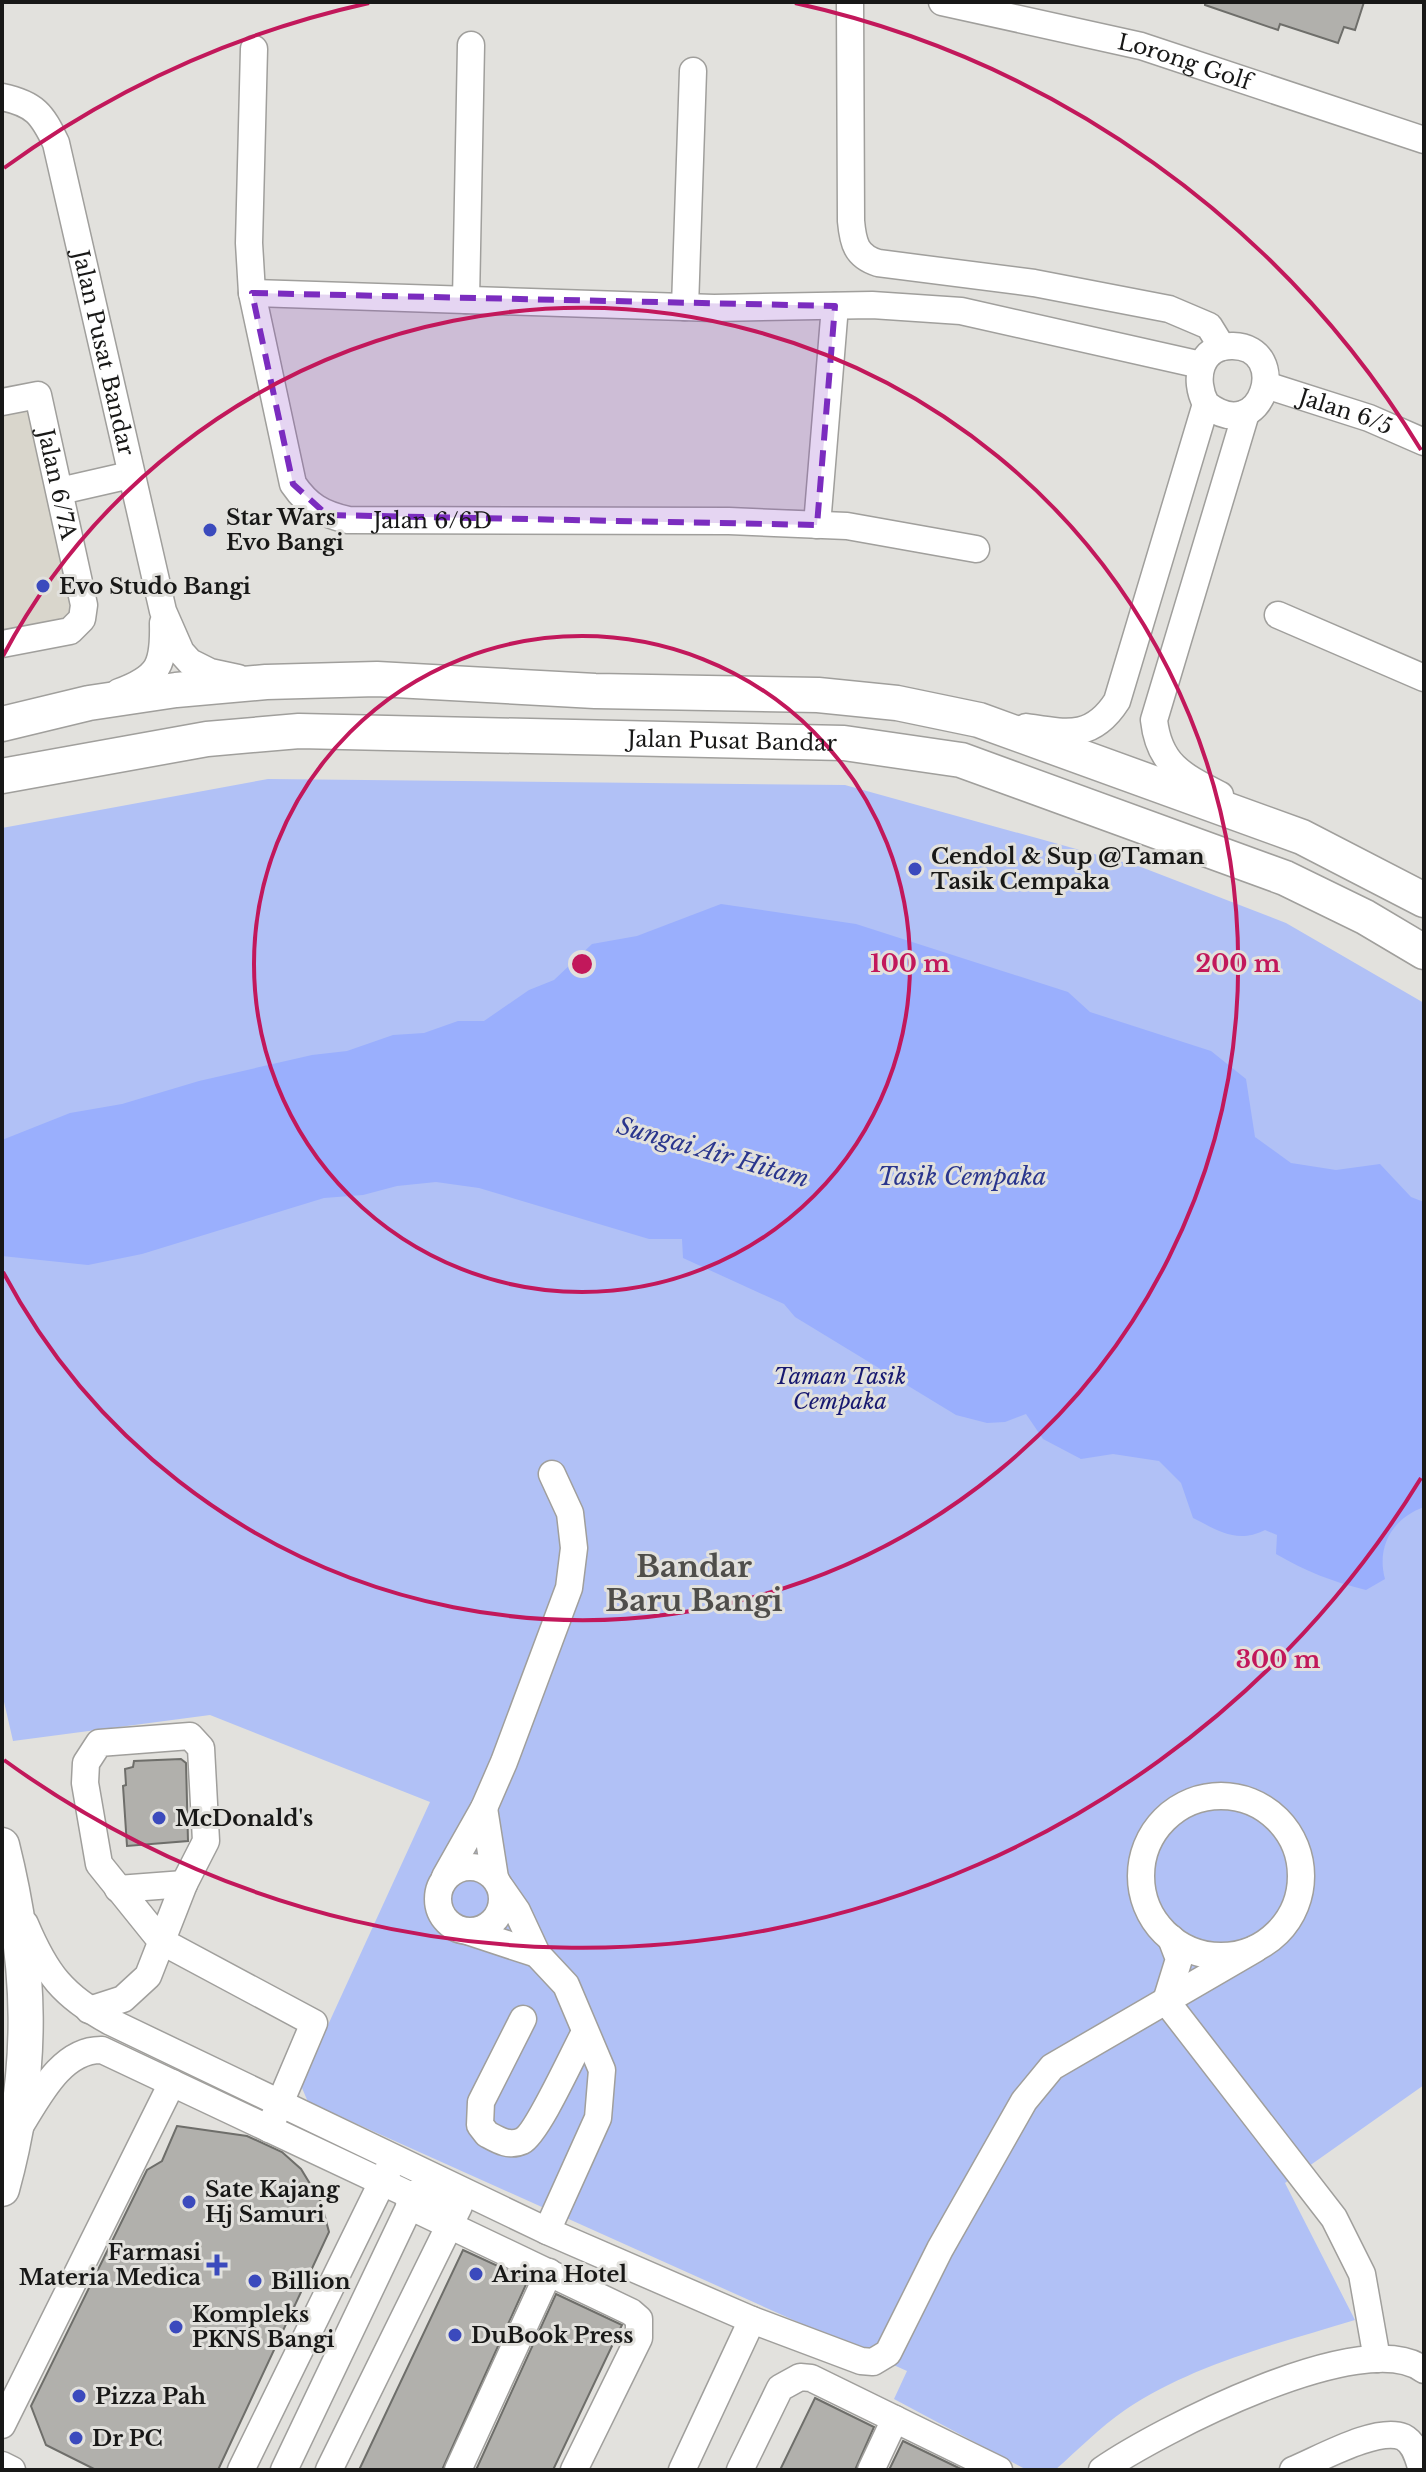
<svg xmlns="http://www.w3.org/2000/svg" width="1426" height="2472" viewBox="0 0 1426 2472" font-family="'Libre Baskerville',serif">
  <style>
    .built { fill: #d9d6cc }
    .green { fill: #b1c1f6 }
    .water { fill: #9aaffd }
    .building { fill: #b1b0ac; stroke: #6e6e6a; stroke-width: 2 }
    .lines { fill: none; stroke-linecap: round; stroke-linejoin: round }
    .minor-casing { stroke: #a09f9c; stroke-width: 29 }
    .major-casing { stroke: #a09f9c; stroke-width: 37 }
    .minor { stroke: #fff; stroke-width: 26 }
    .major { stroke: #fff; stroke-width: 34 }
    .marked { fill: #7b2cbf; fill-opacity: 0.2; stroke: #7b2cbf; stroke-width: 6; stroke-dasharray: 16 10; stroke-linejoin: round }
    .ring { fill: none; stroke: #c2185b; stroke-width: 4 }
    .poi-dot { fill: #3b4abd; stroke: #e2e1dd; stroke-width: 3 }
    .labels { text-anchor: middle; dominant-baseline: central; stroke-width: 6; stroke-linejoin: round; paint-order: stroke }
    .street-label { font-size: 22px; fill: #181817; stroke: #e2e1dd }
    .poi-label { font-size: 22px; font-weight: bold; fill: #181817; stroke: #e2e1dd; text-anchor: start }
    .park-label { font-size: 22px; font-style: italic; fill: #171970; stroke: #e2e1dd }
    .water-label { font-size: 24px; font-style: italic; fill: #2a368d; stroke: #e2e1dd }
    .district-label { font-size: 30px; font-weight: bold; fill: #4f4e4b; stroke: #e2e1dd }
    .centre { fill: #c2185b; stroke: #e2e1dd; stroke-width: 4 }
    .ring-label { font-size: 24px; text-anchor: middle; font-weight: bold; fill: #c2185b; stroke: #e2e1dd; stroke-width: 6; stroke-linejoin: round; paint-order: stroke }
  </style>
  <rect width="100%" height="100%" fill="#e2e1dd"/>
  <!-- built -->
  <path class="built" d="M34 401 76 619 2 639V408Z"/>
  <!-- green -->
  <path class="green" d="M268 779 845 785 1141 867 1286 923 1424 1003V2085L1285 2183 1355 2320C1277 2344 1193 2364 1125 2410 1100 2427 1078 2450 1055 2470H1027L894 2399 907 2371 308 2102 302 2088 306 2073 430 1802 210 1715 13 1741 2 1693V828Z"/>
  <!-- water -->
  <path class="water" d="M721 904 856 924 1068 992 1090 1012 1211 1051 1246 1079 1255 1137 1291 1163 1336 1170 1380 1164 1411 1197 1424 1202V1507C1393 1518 1376 1546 1385 1579L1366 1590C1333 1582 1305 1571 1276 1554L1277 1535 1265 1530C1237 1544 1219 1531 1193 1518L1181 1483 1159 1461 1113 1454 1081 1459 1043 1439 1026 1414 1005 1422 987 1423 956 1415 795 1317 784 1304 683 1258 682 1239H649L479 1188 436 1182 397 1186 363 1195 324 1198 142 1254 88 1265 2 1256V1140L70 1113 122 1104 199 1081 312 1055 347 1051 393 1035 424 1033 458 1021H484L529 990 554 980 592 944 637 936Z"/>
  <!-- building -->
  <path class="building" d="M1205 2H1364L1355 30 1344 27 1338 43 1280 24 1278 30 1205 5Z
    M181 1759 186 1763 188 1841 127 1846 123 1786 126 1785 125 1769 133 1767 134 1761Z
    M177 2126 247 2136 282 2152 301 2169 321 2202 329 2232 218 2470H96L46 2445 31 2406 147 2170 162 2161Z
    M463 2250 528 2280 442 2470H359Z
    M556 2294 622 2325 553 2470H476Z
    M815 2398 874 2427 855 2470H780Z
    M903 2441 963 2470H889Z"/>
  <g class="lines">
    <defs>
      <g id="minor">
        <path d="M850 2 851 221C853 243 856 256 878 263L1034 283 1169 309 1209 326 1222 347"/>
        <path id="s1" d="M942 2 1141 46 1424 140"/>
        <path id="s2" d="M254 49 249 243 252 293 293 484C308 506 322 514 348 520L729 521 847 526 976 549"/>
        <path id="s3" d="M2 97C35 104 42 114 56 143L163 611 181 652 190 662 210 672 238 678"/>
        <path d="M252 293 714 308 872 305 961 311 1201 365"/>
        <path d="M466 300 471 45"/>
        <path d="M685 307 693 71"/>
        <path id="s4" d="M1266 385 1369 418 1424 442"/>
        <path id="s5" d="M2 402 38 395 84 605 82 619 70 631 2 644"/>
        <path d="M60 491 130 475"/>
        <path d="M817 525 835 306"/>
        <path d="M1278 615 1424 678"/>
        <path d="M119 692C160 677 164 664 163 623"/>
        <path d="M1026 727C1066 733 1092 740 1117 701L1206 404C1193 380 1199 345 1233 346 1292 347 1263 449 1206 404"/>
        <path d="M1220 795C1183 776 1159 765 1154 720L1246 413"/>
        <circle cx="1221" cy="1876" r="80"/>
        <path d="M484 1808 495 1878"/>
        <circle cx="470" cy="1899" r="32"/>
        <path d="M445 1877 484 1808 504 1762 569 1588 574 1548 570 1513 552 1474"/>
        <path d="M501 1888 517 1911 537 1954 566 1985 602 2070 598 2118 547 2231"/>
        <path d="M118 1889 184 1884"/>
        <path d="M25 1924C46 1974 63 1996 111 2022L547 2231 752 2320 861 2361 873 2362 888 2353 940 2249 1024 2101 1052 2067 1255 1949"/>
        <path d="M470 1932 537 1954"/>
        <path d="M1166 2001 1334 2218 1362 2274 1377 2359"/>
        <path d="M1166 2001 1179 1959 1171 1938"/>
        <path d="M89 2010 123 1999 148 1976 184 1884 206 1841 201 1748 190 1736 99 1743 86 1763 85 1783 99 1864 161 1941 314 2023 269 2129"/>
        <path d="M523 2019 481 2102 480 2125 487 2134C498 2140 509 2147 522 2141 537 2134 574 2052 585 2032"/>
        <path d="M19 2128C38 2098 61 2049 102 2050L414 2197"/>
        <path d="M409 2206 631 2312 639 2319V2338L574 2470"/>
        <path d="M2 2425 172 2083"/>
        <path d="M2 2465 12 2470"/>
        <path d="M241 2470 389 2168"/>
        <path d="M284 2470 416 2193"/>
        <path d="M329 2470 459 2206 428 2193"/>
        <path d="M458 2470 549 2272"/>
        <path d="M682 2470 752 2320"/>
        <path d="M740 2470 780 2388 800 2377 811 2378 999 2470"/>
        <path d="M871 2470 895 2419"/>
        <path d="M1102 2470C1157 2432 1364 2324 1424 2370"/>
        <path d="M1293 2470C1318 2460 1377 2426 1403 2437 1415 2443 1418 2458 1422 2470"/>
      </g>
      <g id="major">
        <path d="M2 724 89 703 176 690 266 682 377 679 595 691 818 695 897 703 979 720 1302 837 1424 900"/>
        <path id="s6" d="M2 776 207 739 299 731 844 743 961 760 1285 878 1365 917 1424 952"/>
        <path d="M2 1845C32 1965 35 2070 2 2189"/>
      </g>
    </defs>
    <!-- minor casing -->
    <use href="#minor" class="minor-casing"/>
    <!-- major casing -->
    <use href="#major" class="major-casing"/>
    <!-- minor -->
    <use href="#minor" class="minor"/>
    <!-- major -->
    <use href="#major" class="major"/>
  </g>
  <!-- marked area -->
  <path class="marked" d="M252 293 835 306 817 525 327 515 293 484Z"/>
  <!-- distance rings -->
  <g class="ring">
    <circle cx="582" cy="964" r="328"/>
    <path d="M3 656A656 656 0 1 1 3 1272"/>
    <path d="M1421 1478A984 984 0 0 1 4 1760M4 168A984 984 0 0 1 369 3M795 3A984 984 0 0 1 1421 450"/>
  </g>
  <!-- markers -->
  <g class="poi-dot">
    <circle cx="210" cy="530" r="8"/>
    <circle cx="43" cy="586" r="8"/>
    <circle cx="915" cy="869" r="8"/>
    <circle cx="159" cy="1818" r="8"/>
    <circle cx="189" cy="2202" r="8"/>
    <path d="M213 2253h8v8h8v8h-8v8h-8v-8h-8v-8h8z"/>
    <circle cx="476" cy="2274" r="8"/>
    <circle cx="255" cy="2281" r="8"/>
    <circle cx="176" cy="2327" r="8"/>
    <circle cx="455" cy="2335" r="8"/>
    <circle cx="79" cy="2396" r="8"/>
    <circle cx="76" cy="2438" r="8"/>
  </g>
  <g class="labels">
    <!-- street labels -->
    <g class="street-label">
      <text stroke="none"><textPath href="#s1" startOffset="250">Lorong Golf</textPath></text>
      <text stroke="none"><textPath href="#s3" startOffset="290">Jalan Pusat Bandar</textPath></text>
      <text stroke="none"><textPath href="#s4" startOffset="84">Jalan 6/5</textPath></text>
      <text stroke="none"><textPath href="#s5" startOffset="128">Jalan 6/7A</textPath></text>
      <text stroke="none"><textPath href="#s2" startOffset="592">Jalan 6/6D</textPath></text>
      <text stroke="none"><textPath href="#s6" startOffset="734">Jalan Pusat Bandar</textPath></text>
    </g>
    <!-- poi labels -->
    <g class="poi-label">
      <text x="226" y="517">Star Wars<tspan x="226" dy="25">Evo Bangi</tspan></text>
      <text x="59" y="586">Evo Studo Bangi</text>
      <text x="931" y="856">Cendol &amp; Sup @Taman<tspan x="931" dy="25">Tasik Cempaka</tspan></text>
      <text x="175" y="1818">McDonald's</text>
      <text x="205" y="2189">Sate Kajang<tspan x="205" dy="25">Hj Samuri</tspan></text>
      <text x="201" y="2252" text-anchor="end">Farmasi<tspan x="201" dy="25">Materia Medica</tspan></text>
      <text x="492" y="2274">Arina Hotel</text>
      <text x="271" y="2281">Billion</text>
      <text x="192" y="2314">Kompleks<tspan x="192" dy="25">PKNS Bangi</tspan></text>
      <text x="471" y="2335">DuBook Press</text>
      <text x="95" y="2396">Pizza Pah</text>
      <text x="92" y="2438">Dr PC</text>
    </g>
    <!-- park labels -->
    <g class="park-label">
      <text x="840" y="1376">Taman Tasik<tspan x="840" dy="25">Cempaka</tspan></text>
    </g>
    <!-- water labels -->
    <g class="water-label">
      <text transform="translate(713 1152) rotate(16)">Sungai Air Hitam</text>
      <text x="962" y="1176">Tasik Cempaka</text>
    </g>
    <!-- district labels -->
    <g class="district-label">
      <text x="694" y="1566">Bandar<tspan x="694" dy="34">Baru Bangi</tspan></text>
    </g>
  </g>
  <circle cx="582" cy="964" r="12" class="centre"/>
  <g class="ring-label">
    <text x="910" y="972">100 m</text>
    <text x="1238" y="972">200 m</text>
    <text x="1278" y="1668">300 m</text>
  </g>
  <!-- border -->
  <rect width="1426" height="2472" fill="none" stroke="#181817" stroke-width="8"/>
</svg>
